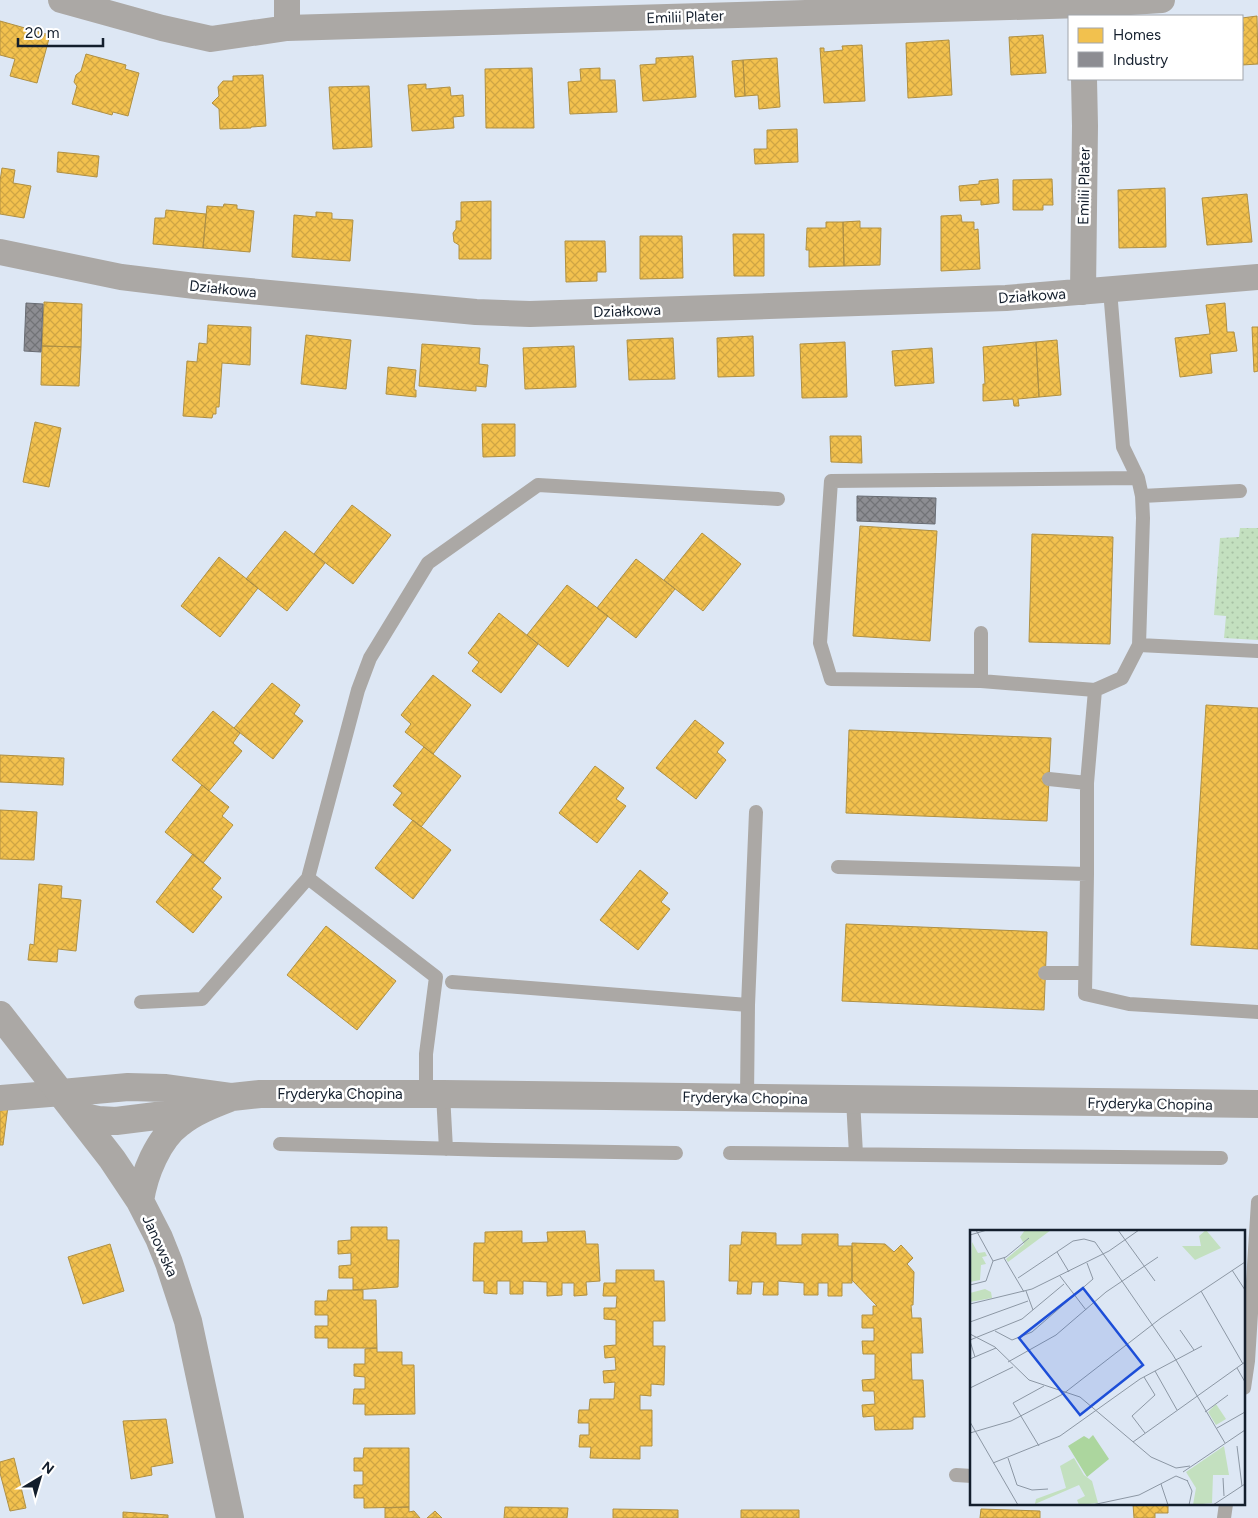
<svg xmlns="http://www.w3.org/2000/svg" width="1258" height="1518" viewBox="0 0 1258 1518" font-family="Figtree,sans-serif">
  <style>
    .grass { fill: url(#grass-dots) }
    .homes { fill: url(#homes-cross-hatch); stroke: #af9044 }
    .industry { fill: url(#industry-cross-hatch); stroke: #686c73 }
    .lines { fill: none; stroke-linecap: round; stroke-linejoin: round }
    .service { stroke: #aba8a5; stroke-width: 14 }
    .minor { stroke: #aba8a5; stroke-width: 26 }
    .tertiary { stroke: #aba8a5; stroke-width: 28 }
    .labels { text-anchor: middle; dominant-baseline: central; stroke-width: 5; stroke-linejoin: round; paint-order: stroke }
    .street-label { font-size: 15px; fill: #131e2c; stroke: #fff }
    .inset-road { fill: none; stroke: #8c97a4; stroke-width: 1 }
    .view { fill: #1d4ed8; fill-opacity: 0.15; stroke: #1d4ed8; stroke-width: 2.5 }
    .inset-edge { fill: none; stroke: #131e2c; stroke-width: 2.5 }
  </style>
  <defs>
    <pattern id="grass-dots" width="8" height="8" patternUnits="userSpaceOnUse" patternTransform="scale(1.25)"><rect width="8" height="8" fill="#c3e0bf"/><path d="M2 2h.1M6 6h.1" fill="none" stroke="#a7c0a4" stroke-width="1.8" stroke-linecap="round"/></pattern>
    <pattern id="homes-cross-hatch" width="8" height="8" patternUnits="userSpaceOnUse" patternTransform="scale(1.25)"><rect width="8" height="8" fill="#f2c14e"/><path d="M0 0l8 8M0 8l8-8" fill="none" stroke="#cfa544"/></pattern>
    <pattern id="industry-cross-hatch" width="8" height="8" patternUnits="userSpaceOnUse" patternTransform="scale(1.25)"><rect width="8" height="8" fill="#8d8d92"/><path d="M0 0l8 8M0 8l8-8" fill="none" stroke="#727377"/></pattern>
  </defs>
  <rect width="100%" height="100%" fill="#dde7f4"/>
  <!-- grass -->
  <path class="grass" d="M1240 528H1258V640L1224 638 1226 616 1214 615 1220 538 1239 537Z"/>
  <!-- homes -->
  <path class="homes" d="M1257 16 1258 64 1242 65V31H1244L1242 18Z
    M0 21 50 35 37 83 10 76 15 59 0 55Z
    M1043 35 1046 73 1011 75 1009 37Z
    M949 40 952 95 908 98 906 43Z
    M862 45 865 101 824 103 820 48H824V52L843 50 842 46Z
    M86 54 126 65 125 69 139 73 128 116 113 112 112 115 72 104 77 86 74 82 76 75 81 71Z
    M693 56 696 97 643 101 640 65 656 64V58Z
    M777 58 780 107 759 109 758 95 745 96 743 60Z
    M743 60 745 96 735 97 732 61Z
    M532 68 534 128H486L485 69Z
    M600 68V80H615L617 112 570 114 568 82 581 81 580 69Z
    M263 75 266 126 251 127V128L220 129 219 109 212 103 219 96 218 87 223 81H233V76Z
    M426 84V89L450 87 451 96 463 95 464 116 453 117 454 128 412 131 408 85Z
    M369 86 372 147 333 149 329 87Z
    M797 129 798 162 755 164 754 149H767V130Z
    M58 152 99 156 97 177 57 172Z
    M2 168 15 170 13 183 31 186 24 218 0 214V181Z
    M998 179 999 203 981 205V200L960 201 959 186 979 184V181Z
    M1052 179 1053 205H1043V210H1013V180Z
    M1165 188 1166 247 1119 248 1118 190Z
    M1247 194 1252 242 1207 245 1202 198Z
    M491 201V259H459V245L454 242 453 233 456 229V221H461V202Z
    M224 204 237 205V209L254 211 250 252 203 248 207 206 223 207Z
    M166 210 206 214 203 248 153 244 155 218H165Z
    M316 212 332 213V219L353 220 350 261 292 257 294 215 316 217Z
    M961 215 962 222H974V230L978 229 980 269 941 271V216Z
    M860 221V228H881L880 265 844 266 843 222Z
    M826 222H843L844 266 809 267V250H806L807 228H826Z
    M733 234H764V276H734Z
    M640 236H682L683 278 640 279Z
    M565 241H605L606 272H597V281L566 282Z
    M44 302 82 304 81 347 42 346Z
    M1225 303 1227 332H1234L1237 351 1210 354 1212 373 1180 377 1175 338 1210 334 1206 305Z
    M208 325 251 327 250 365 222 363 219 407H216V414H213L212 418 183 416 187 361 197 362 199 343 207 344Z
    M1252 327H1258V371L1254 372Z
    M306 335 351 340 346 389 301 384Z
    M753 336 754 376 718 377 717 338Z
    M673 338 675 379 629 380 627 340Z
    M1057 340 1061 395 1039 397 1036 342Z
    M845 342 847 397 802 398 800 344Z
    M1036 342 1039 397 1018 399 1019 406H1014L1013 399 983 401V384H985L983 347Z
    M422 344 480 348 479 364 488 365 486 387 476 386V391L419 386Z
    M42 346 81 347 79 386 41 385Z
    M574 346 576 387 525 389 523 348Z
    M932 348 934 383 895 386 892 351Z
    M388 367 416 370 414 390H416V397L386 394Z
    M35 422 61 428 49 487 23 482Z
    M482 424H515V456L483 457Z
    M830 436H861L862 463 831 462Z
    M352 505 391 535 353 584 314 554Z
    M860 526 937 531 930 641 853 636Z
    M285 531 325 563 287 611 246 579Z
    M702 533 741 564 703 611 664 580Z
    M1032 534 1113 537 1110 644 1029 642Z
    M219 557 258 588 220 637 181 606Z
    M636 559 675 589 636 638 597 608Z
    M567 585 608 616 568 667 527 635Z
    M499 613 538 644 501 693 472 671 479 662 468 653Z
    M433 675 471 705 433 754 405 732 411 724 401 715Z
    M272 683 300 705 294 714 303 721 273 759 234 728Z
    M1206 705 1258 708V949L1191 945Z
    M213 711 240 733 233 743 242 751 209 791 172 760Z
    M695 720 724 743 717 752 726 760 696 799 656 768Z
    M849 730 1051 738 1047 821 846 813Z
    M424 747 461 776 421 827 393 805 402 793 393 786Z
    M0 755 64 758 63 785 0 782Z
    M595 766 624 788 616 799 626 806 597 843 559 813Z
    M202 785 229 807 222 816 233 825 203 863 165 832Z
    M0 810 37 812 34 860 0 859Z
    M413 820 451 850 413 899 375 868Z
    M193 854 221 878 212 889 222 897 193 933 156 902Z
    M640 870 668 893 661 902 670 909 638 950 600 920Z
    M39 884 62 886 61 898 81 900 76 951 58 949 57 962 28 960 30 944 34 945Z
    M846 924 1047 932 1044 1010 842 1001Z
    M326 926 396 981 357 1030 287 975Z
    M0 1105 8 1106 3 1145H0Z
    M351 1227H387V1240H399L398 1287 353 1290V1278H339V1266L351 1265V1253L338 1254V1241L351 1240Z
    M522 1231V1243L548 1242 547 1232 585 1231 586 1244H598L600 1281 586 1282 587 1295 574 1296V1283H562V1295L547 1296V1282L523 1281V1294H510V1281H497V1294L484 1293V1281H473L474 1243H485V1232Z
    M742 1232 776 1233V1245H802V1234H838V1246H852V1283H842V1296H828V1283H818V1295H804V1283L778 1281V1295H763L764 1282H752L751 1294H737L738 1281H729L730 1245H741Z
    M852 1243 885 1244 894 1252 901 1245 913 1258 907 1264 914 1272 913 1305H911L912 1318H921L923 1353H911L912 1380H923L925 1417H913V1429L875 1430 874 1416 863 1417 862 1405 875 1404 874 1391H863L862 1380 875 1379V1354H863L862 1341H874V1328H862V1315H873V1306H877L852 1280Z
    M110 1244 124 1291 83 1304 68 1257Z
    M616 1270H654V1281H664L665 1321H653V1346H665L664 1385 651 1384V1396L640 1395V1410H652V1446H640V1459L590 1458 591 1447H579L580 1435H589V1423H578L579 1410H589L590 1399H614L615 1382 604 1383 603 1371 616 1370 615 1357 605 1358 604 1346 616 1345V1320L604 1319V1308H616L617 1296H603L604 1283H616Z
    M328 1290H363V1300H376L377 1348H328V1338H315V1326H328V1315H315V1301H327Z
    M377 1348V1352H402V1365H414L415 1414 365 1415V1404H353L354 1389H365V1377L354 1376V1364H365V1349Z
    M166 1419 173 1463 151 1467 152 1475 131 1479 123 1421Z
    M364 1448H409V1507L364 1508V1498H354V1485H363V1471H354V1458H363Z
    M14 1458 26 1508 10 1511 0 1473V1462Z
    M1133 1504H1168V1513H1155V1518H1134Z
    M409 1507V1512L414 1511 420 1518H385V1508Z
    M505 1507 568 1508 567 1518H504Z
    M613 1509 678 1510V1518H613Z
    M981 1509 1040 1511V1518H980Z
    M741 1510H799V1518H741Z
    M435 1511 442 1518H427Z
    M123 1512 168 1515V1518H123Z"/>
  <!-- industry -->
  <path class="industry" d="M26 303 43 304 41 352 24 351Z
    M857 496 936 498 935 524 857 521Z"/>
  <g class="lines">
    <!-- service -->
    <path class="service" d="M1110 290 1123 447 1138 478
      M1138 478 1142 496 1143 518 1139 645 1122 678 1095 690 981 681 831 679 820 643 831 481Z
      M1142 496 1240 491
      M981 633V681
      M1139 645 1258 651
      M1095 690 1087 783V874L1085 994 1129 1004 1258 1012
      M1049 779 1087 783
      M838 867 1087 874
      M1045 973H1085
      M452 982 748 1005 756 812
      M141 1002 202 999 308 878
      M426 1094V1054L436 977 308 878 358 690 370 658 428 563 538 485 778 499
      M443 1094 446 1149
      M747 1098 748 1005
      M853 1100 856 1154
      M280 1144 494 1150 676 1153
      M730 1153 1221 1158
      M1244 1388 1248 1361 1258 1202
      M956 1475 972 1476
      M1224 1518 1226 1504"/>
    <!-- minor -->
    <path class="minor" d="M61 0 162 28 211 39 287 28 1082 5 1162 0
      M287 0V28
      M0 252 121 277 195 286 476 312 530 314 1006 298 1258 277
      M1083 292 1085 126 1084 79
      M0 1098 62 1093"/>
    <!-- tertiary -->
    <path class="tertiary" d="M0 1015 112 1159 140 1201 159 1238 169 1263 188 1321 230 1518
      M62 1093 128 1087 166 1088 232 1097 260 1094H443L1258 1104
      M79 1116 98 1120 116 1121 164 1115 196 1112
      M140 1201C144 1174 158 1139 180 1123 195 1111 214 1104 232 1097"/>
  </g>
  <g class="labels">
    <!-- street labels -->
    <g class="street-label">
      <text transform="translate(685 17) rotate(-2)">Emilii Plater</text>
      <text transform="translate(1084 186) rotate(-89)">Emilii Plater</text>
      <text transform="translate(223 289) rotate(6)">Działkowa</text>
      <text transform="translate(1032 296) rotate(-4)">Działkowa</text>
      <text transform="translate(627 311) rotate(-2)">Działkowa</text>
      <text x="340" y="1094">Fryderyka Chopina</text>
      <text transform="translate(745 1098) rotate(1)">Fryderyka Chopina</text>
      <text transform="translate(1150 1104) rotate(1)">Fryderyka Chopina</text>
      <text transform="translate(160 1246) rotate(66)">Janowska</text>
    </g>
  </g>
  <!-- overview -->
  <g transform="translate(970 1230)">
    <rect width="275" height="275" fill="#dde7f4"/>
    <path d="M55 0H81L38 32 36 29 54 14 50 7ZM236 0 251 18 225 30 212 16H231L229 6ZM2 12 8 23 15 22 17 26 12 27 16 34 11 35 10 50 0 52ZM15 59 21 62 22 68 0 72V63ZM246 174 256 189 246 195 238 182ZM254 216 259 245H243L242 273 223 275 226 258 216 242ZM104 228 114 245 122 251 128 273 109 275 107 270 115 266 109 255 65 274 66 269 96 258 90 236Z" fill="#c3e0bf"/>
    <path d="M123 205 139 229 117 247 98 216 114 206 119 209Z" fill="#acd69e"/>
    <path class="inset-road" d="M6 0 23 31M148 0 185 51M0 5 17 0M87 22 99 42M34 28 54 62M23 31 36 27 59 8M262 40 275 60M90 46 116 80M48 48 103 11 114 9 125 12 203 125 255 213M0 55 16 51 23 31M56 61 63 80M231 61 273 134M0 74 62 59 139 21 169 0M0 92 58 71M210 100 224 120M25 101 42 110 62 102 123 49 117 33M0 104 25 117 59 150 110 167 181 227 206 238 220 236M0 110 52 89 94 54M0 111 5 127M0 129 26 118M38 132 86 105 136 62 188 27M267 138 275 152M185 141 207 180M174 147 185 165 162 186 175 203M0 158 43 137M235 182 258 165M0 192 48 275M247 198 275 182M0 203 41 191 93 164 191 88 275 32M163 212 275 132M69 216 43 173 74 156M267 216 272 256M38 228 47 255 62 260 78 259M23 233 90 206 170 149 232 116M213 242 275 200M253 248 254 266M217 250 222 261 219 275M191 254 198 275M122 275 169 265 206 246 218 251M243 275 275 254"/>
    <path class="view" d="M113 58 173 135 110 185 49 108Z"/>
    <rect width="275" height="275" class="inset-edge"/>
  </g>
  <!-- legend -->
  <rect x="1068" y="15" width="175" height="65" fill="#ffffff" stroke="#a1a5ab"/>
  <rect x="1078" y="28" width="25" height="15" fill="#f2c14e" stroke="#a1a5ab"/>
  <text x="1113" y="40" font-size="15" fill="#131e2c">Homes</text>
  <rect x="1078" y="52" width="25" height="15" fill="#8d8d92" stroke="#a1a5ab"/>
  <text x="1113" y="65" font-size="15" fill="#131e2c">Industry</text>
  <!-- north arrow -->
  <g transform="translate(40 1478) rotate(38)" stroke="#ffffff" stroke-width="4" paint-order="stroke">
  <path d="M0-4L9 19L0 12L-9 19Z" fill="#131e2c"/>
  <text y="-8" font-size="14" font-weight="bold" text-anchor="middle" fill="#131e2c">N</text>
  </g>
  <!-- scale -->
  <path d="M18 38v8h85v-8" fill="none" stroke="#131e2c" stroke-width="2.5"/>
  <text x="25" y="38" font-size="15" fill="#131e2c" stroke="#ffffff" stroke-width="4" paint-order="stroke">20 m</text>
</svg>
